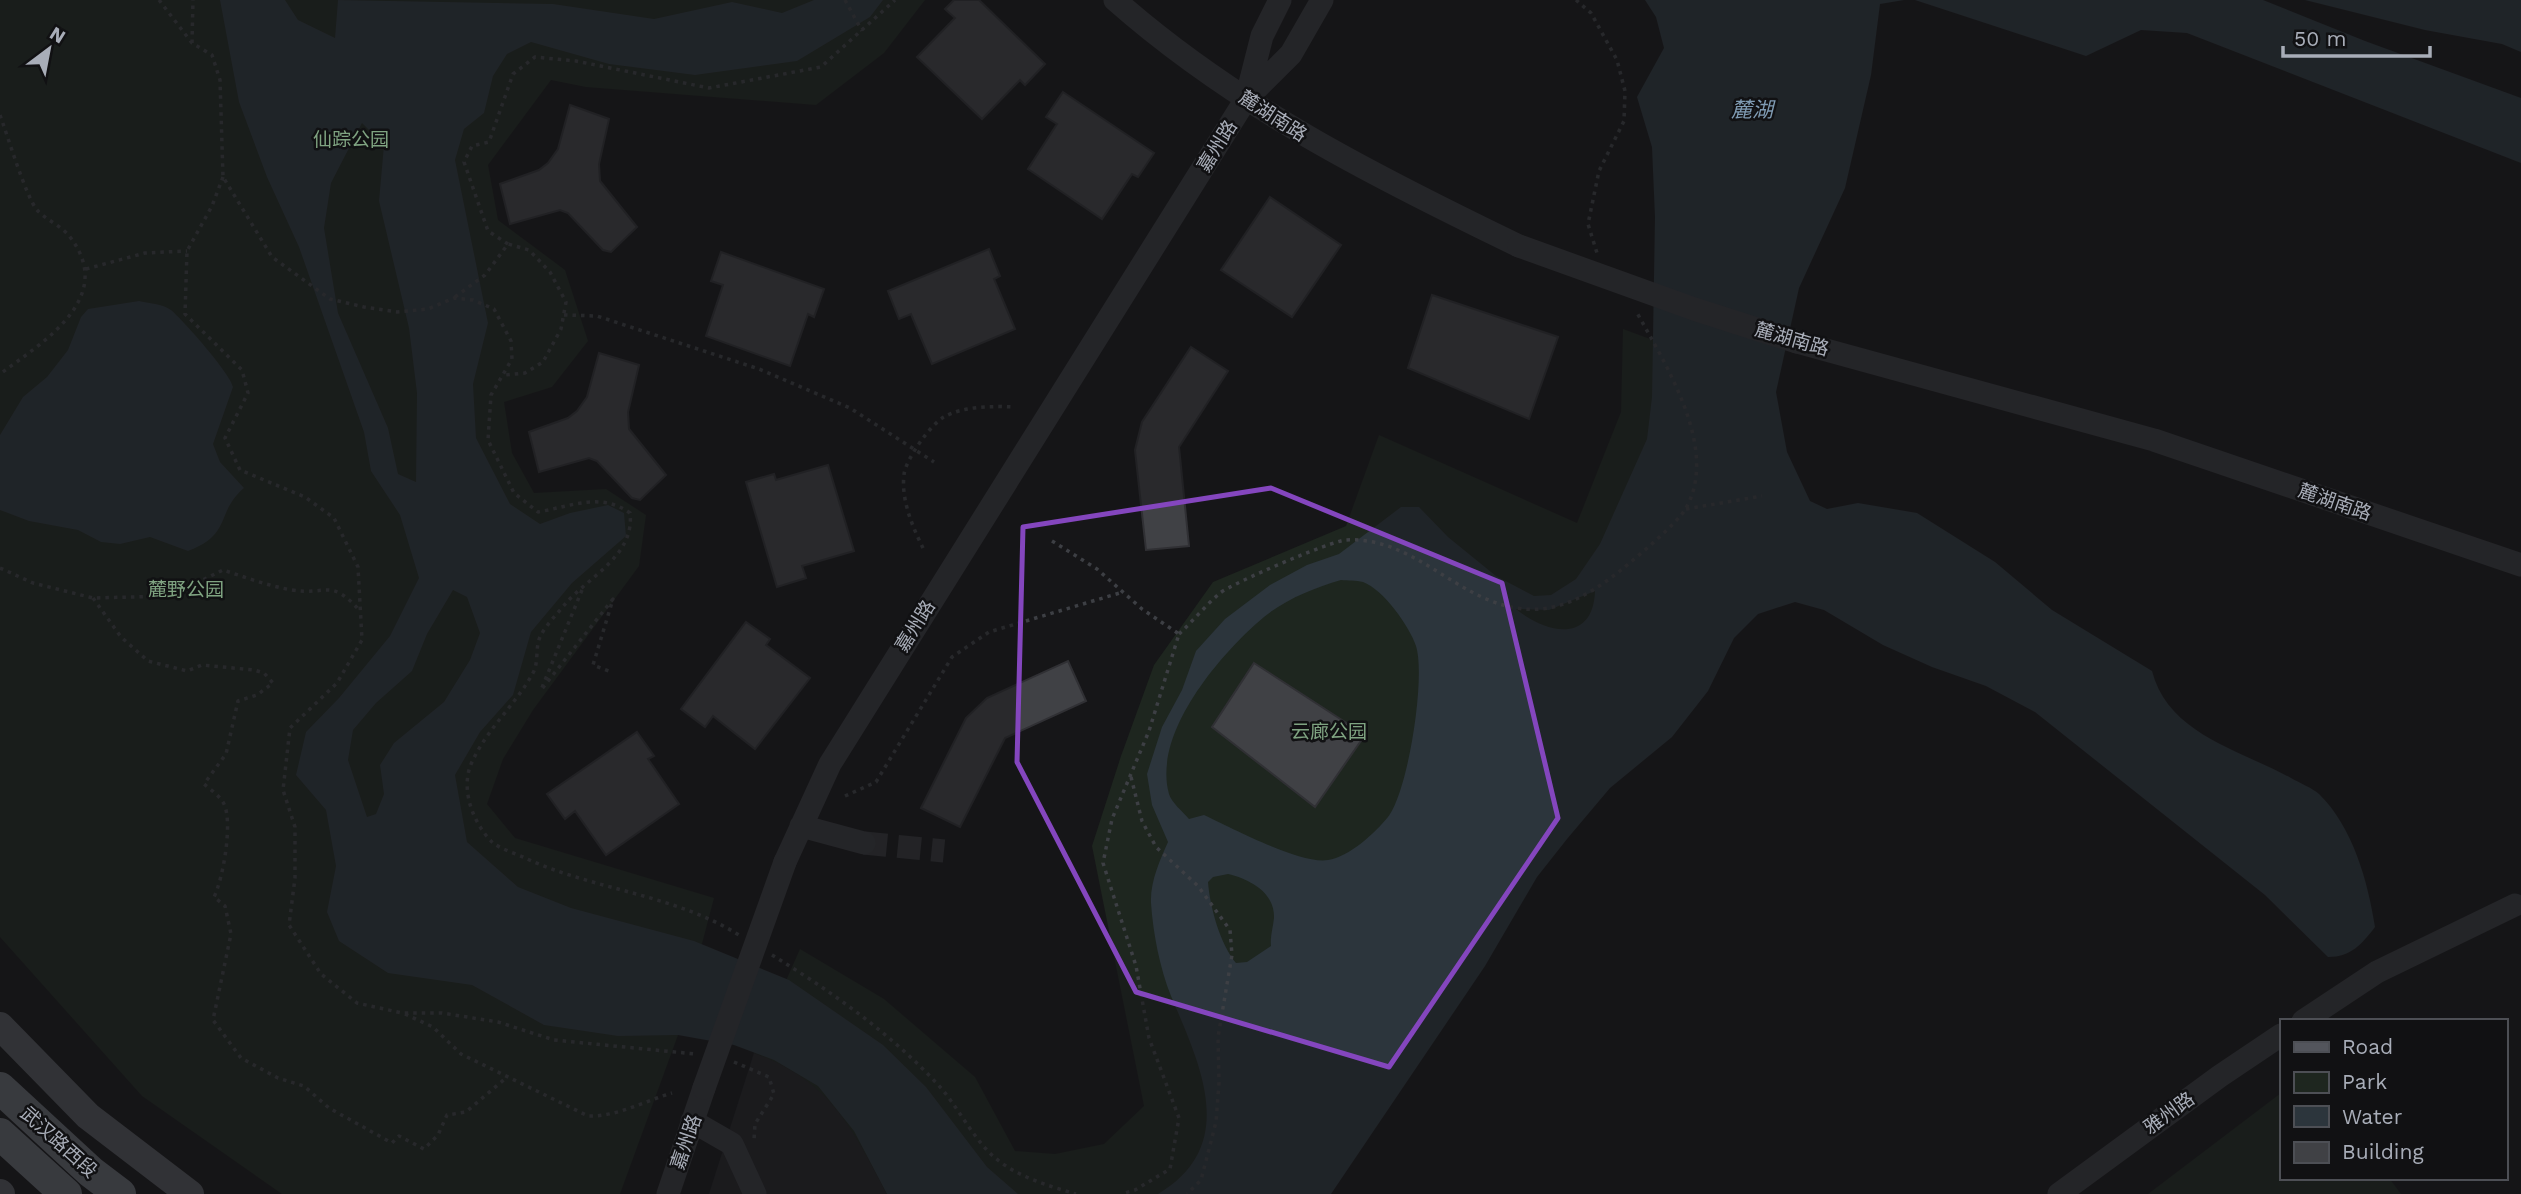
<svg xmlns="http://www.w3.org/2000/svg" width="2521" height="1194" viewBox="0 0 2521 1194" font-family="'Work Sans','Noto Sans SC',sans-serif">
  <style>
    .built { fill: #222225 }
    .green { fill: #1e261f }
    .water { fill: #2c353c; fill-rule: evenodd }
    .building { fill: #404145; stroke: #303034; stroke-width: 2 }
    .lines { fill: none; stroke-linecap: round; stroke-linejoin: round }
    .minor-tunnel { stroke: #333438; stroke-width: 23; stroke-dasharray: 23 11; stroke-linecap: butt }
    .path { stroke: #3d3f44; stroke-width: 3.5; stroke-dasharray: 3.5 5; stroke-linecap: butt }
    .minor { stroke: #37383d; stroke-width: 23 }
    .major { stroke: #53555c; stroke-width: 28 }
    .highway { stroke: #63666e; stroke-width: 32 }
    .minor-bridge { stroke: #37383d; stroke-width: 23 }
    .marked { fill: none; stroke: #8446be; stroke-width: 5; stroke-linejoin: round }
    .labels { text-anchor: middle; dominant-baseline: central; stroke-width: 5; stroke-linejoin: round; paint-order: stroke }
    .street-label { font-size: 19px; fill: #a8adb8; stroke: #111113 }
    .park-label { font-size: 19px; fill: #7fa381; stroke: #111113 }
    .water-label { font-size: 21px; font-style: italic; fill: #7f9bb3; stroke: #111113 }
  </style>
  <rect width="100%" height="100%" fill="#161618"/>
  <!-- built -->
  <path class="built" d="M754 1053 774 1060 818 1086 854 1131 887 1194H709Z"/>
  <!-- green -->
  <path class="green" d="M0 0H925L884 53 816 105 586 87 551 80 488 165 498 220 565 270 588 341 552 387 504 402 512 453 534 493 606 489 646 515 639 566 533 710 503 759 487 804 515 838 714 898 678 1035 620 1194H282L142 1096 0 937Z
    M1623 329 1740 372 1750 471 1229 1194H887C851 1126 830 1081 754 1053L800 949 884 999 975 1077 1015 1151 1055 1154 1104 1144 1144 1106 1092 846 1121 756 1154 665 1213 582 1346 526 1379 435 1577 523 1621 412Z
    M2281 1093V1178H2389L2401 1194H2148Z"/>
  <!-- water -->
  <path class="water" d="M220 0H285L298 20 335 38 338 0 553 4 654 19 732 2 782 13 814 0H883L870 17 797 61 695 75 609 64 531 42 507 54 493 76 484 113 464 129 455 160 488 323 473 384 476 438 510 504 540 524 570 513 608 505 624 513 626 536 572 583 531 632 513 695 480 732 455 775 467 842 518 887 571 908 694 941 789 980 883 1045 926 1087 987 1167 1018 1194H887L854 1131 818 1086 774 1060 734 1045 678 1035 618 1036 544 1025 472 985 388 973 339 941 327 912 336 866 326 810 296 775 306 732 339 698 390 636 419 578 400 515 371 471 364 432 299 247 267 177 239 102ZM362 123 384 145 379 201 409 328 417 393 416 482 398 474 388 428 338 313 324 228 331 183ZM453 590 467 597 480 633 470 660 444 702 394 743 380 765 384 794 376 814 367 817 348 760 353 730 376 703 412 671 427 634Z
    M1645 0H1904L1880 4 1871 75 1845 188 1799 288 1776 392 1787 452 1810 501 1827 509 1858 503 1917 513 1995 562 2052 610 2152 671C2168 734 2240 750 2291 778 2300 783 2312 788 2319 794 2353 827 2368 882 2375 927 2362 944 2351 957 2328 957L2265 895 2035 712 1986 686 1932 667 1883 645 1824 610 1795 602 1758 614 1734 638 1708 691 1672 737 1610 788 1567 839 1537 877 1485 966 1331 1194H1158C1240 1145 1200 1065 1171 996 1160 969 1153 933 1151 903 1150 882 1160 860 1168 842L1152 805 1147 774 1162 727 1182 690 1196 651 1225 619 1270 585 1307 565 1339 554 1401 507H1419L1448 537 1496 576 1534 596 1551 595 1576 579 1600 544 1647 439 1652 397 1655 217 1652 147 1637 97 1664 48 1656 17ZM1341 580C1348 581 1356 580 1363 582 1383 589 1410 627 1416 646 1426 677 1408 792 1388 817 1375 833 1349 857 1328 860 1301 865 1230 827 1204 815L1189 819C1183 812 1171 802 1169 794 1152 733 1221 653 1264 617 1286 599 1314 588 1341 580ZM1595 591C1593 644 1546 634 1516 609L1549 610ZM1228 874C1249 879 1275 892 1274 918 1273 928 1270 936 1271 946L1247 962 1236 963C1220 944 1210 907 1208 882L1213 877Z
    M1915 0H2263L2365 41 2521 98V163L2187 33 2141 30 2086 56Z
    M2305 0H2521V52L2502 44 2425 30Z
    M139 301C148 303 163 304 171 310 183 320 231 374 233 387L213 444 220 462 244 488C215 513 233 534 188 551L150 537 120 544 101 542 78 530 29 521 0 510V435L23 397 47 377 68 350 81 317 88 309Z"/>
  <!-- building -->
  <path class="building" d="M954 0H979L1045 64 1025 85 1020 80 982 119 917 57 955 18 945 9Z
    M1063 92 1154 153 1138 177 1132 174 1102 219 1028 169 1057 124 1046 117Z
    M570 105 609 119 599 164 600 181 637 227 611 252 603 250 568 213 560 210 510 224 500 184 539 170 548 163 558 149Z
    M1270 197 1341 245 1292 317 1221 270Z
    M989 249 1000 276 994 279 1015 329 932 364 911 314 899 319 888 291Z
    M721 252 824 289 814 317 808 314 790 366 706 336 723 285 711 281Z
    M1432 295 1558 337 1529 419 1408 368Z
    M1191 347 1228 371 1179 447 1189 546 1146 550 1135 450 1142 422Z
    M599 353 639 365 628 412 629 429 666 475 640 500 632 498 597 461 589 458 539 472 529 432 568 418 577 411 587 397Z
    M828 465 854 551 802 566 806 578 777 587 746 482 774 474 776 480Z
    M746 622 770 639 766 645 810 678 755 749 713 716 705 727 681 709Z
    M1068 661 1086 701 1005 738 960 827 921 808 966 718 987 698Z
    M1254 663 1365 735 1315 807 1212 727Z
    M637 732 654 756 648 759 679 804 606 855 575 811 565 819 547 794Z"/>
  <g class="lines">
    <!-- minor-tunnel -->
    <path class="minor-tunnel" d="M864 843 944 851"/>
    <!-- path -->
    <path class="path" d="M159 0 192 43 212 55 220 80 223 177 272 257 330 299 364 307 397 312 428 309 454 298 473 300 494 309 511 341 512 359 491 395 488 440 514 493 538 512C572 506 601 492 630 513 635 555 590 576 566 603 558 613 545 626 540 637 535 648 539 662 533 673 516 704 488 728 473 760 459 786 472 822 492 842 500 849 515 853 525 858 594 890 673 894 739 935
      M845 0 862 31
      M1576 0 1591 13 1617 60 1625 91 1624 121 1599 171 1588 224 1597 253
      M192 43 193 0
      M0 115C7 134 26 197 37 210 46 220 62 226 70 237 117 298 43 342 0 374
      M223 177 212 206 187 251 185 314 242 370 248 393 225 438 240 470 305 497 334 518 358 567 362 640 337 683 290 728 283 790 295 827V878L289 925 321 974 357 1003 402 1013H442L498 1022 554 1040 695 1054
      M508 244 488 231 464 162 472 146 489 142 513 74 535 57 576 61 709 88 821 67 895 0
      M86 269 145 253 187 251
      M455 297 485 275 508 244 529 250 550 272 566 302 561 329 543 362 525 373 505 375
      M564 315 597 316 759 369 850 408 934 462
      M1686 509 1762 496
      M1052 541 1097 569 1142 609 1179 634 1149 731 1112 819 1103 863 1136 966 1149 1038 1179 1118 1170 1169 1135 1190 1121 1194
      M923 548C912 526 901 499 904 475 905 460 931 424 944 417 963 406 992 406 1014 407
      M0 568 33 583 93 598 170 596 223 570C245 577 268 586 292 590 327 596 330 577 360 611
      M582 590 541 690 613 599 593 665 609 671
      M93 598 121 637 148 661 187 671 202 665 254 670 264 673 273 683 257 695 238 701 226 754 204 784C210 789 220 796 224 804 233 823 223 879 214 897L225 906 231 934 213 1020 241 1058 278 1078 304 1086 329 1108 392 1143 399 1136 424 1149 438 1135 447 1115 466 1112 506 1078
      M1179 634C1193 621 1206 605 1220 593 1233 583 1330 541 1346 540 1412 536 1455 598 1516 608 1557 615 1591 594 1621 570 1636 558 1679 522 1686 508 1720 448 1664 362 1636 311
      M1131 777 1142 821 1156 847 1198 886 1230 930 1232 955 1218 1037 1219 1083 1216 1122 1201 1180 1187 1194
      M845 796 876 782 952 657 989 632 1123 592
      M772 955C832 992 893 1035 941 1088 957 1107 969 1130 986 1149 1008 1174 1045 1185 1076 1194
      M405 1014 433 1027 461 1054 588 1116C617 1117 644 1101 672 1093
      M734 1062 769 1077 774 1094 755 1124 754 1140"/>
    <!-- minor -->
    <path class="minor" d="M1115 0C1235 106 1376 177 1519 246
      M1280 0 1262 36 1246 99 1291 54 1322 0
      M1797 342 2154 440 2521 565
      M801 826 864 843
      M785 862 830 764 1246 99
      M2303 1021 2377 972 2515 905
      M692 1121 732 1144 755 1194
      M668 1194 704 1088
      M2059 1194 2220 1076 2281 1035"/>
    <!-- major -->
    <path class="major" d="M0 1026 88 1116 190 1194
      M0 1193 1 1194"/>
    <!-- highway -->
    <path class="highway" d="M0 1088 91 1172 120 1194
      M0 1134 66 1194"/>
    <!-- minor-bridge -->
    <path class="minor-bridge" d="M1519 246 1694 309 1797 342
      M704 1088 785 862"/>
  </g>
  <!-- marked area -->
  <path d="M0 0H2521V1194H0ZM1271 488 1502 583 1558 818 1389 1067 1136 992 1017 762 1023 527Z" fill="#161618" fill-opacity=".55" fill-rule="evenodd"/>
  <path class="marked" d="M1271 488 1502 583 1558 818 1389 1067 1136 992 1017 762 1023 527Z"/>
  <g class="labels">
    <!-- street labels -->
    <g class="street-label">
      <text transform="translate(1273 116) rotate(33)">麓湖南路</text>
      <text transform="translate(1217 146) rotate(-58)">嘉州路</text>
      <text transform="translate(1792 339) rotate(16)">麓湖南路</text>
      <text transform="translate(2335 502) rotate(19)">麓湖南路</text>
      <text transform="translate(915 626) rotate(-58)">嘉州路</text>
      <text transform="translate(2169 1113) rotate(-36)">雅州路</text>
      <text transform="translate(59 1142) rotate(42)">武汉路西段</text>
      <text transform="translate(686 1142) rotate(-71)">嘉州路</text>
    </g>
    <!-- park labels -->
    <g class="park-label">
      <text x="351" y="139">仙踪公园</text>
      <text x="186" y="589">麓野公园</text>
      <text x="1329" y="731">云廊公园</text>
    </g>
    <!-- water labels -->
    <g class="water-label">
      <text x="1752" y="109">麓湖</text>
    </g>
  </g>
  <!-- legend -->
  <rect x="2280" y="1019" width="228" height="161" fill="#111113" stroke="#4d4f55" stroke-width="2"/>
  <rect x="2294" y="1042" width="35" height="10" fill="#53555c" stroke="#4d4f55" stroke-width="2"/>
  <text x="2342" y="1054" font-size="21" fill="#a8adb8">Road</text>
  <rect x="2294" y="1072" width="35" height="21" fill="#1e261f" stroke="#4d4f55" stroke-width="2"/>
  <text x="2342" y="1089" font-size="21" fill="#a8adb8">Park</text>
  <rect x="2294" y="1106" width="35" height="21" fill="#2c353c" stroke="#4d4f55" stroke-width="2"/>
  <text x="2342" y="1124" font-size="21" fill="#a8adb8">Water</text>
  <rect x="2294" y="1142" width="35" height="21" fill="#404145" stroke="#4d4f55" stroke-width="2"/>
  <text x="2342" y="1159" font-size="21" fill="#a8adb8">Building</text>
  <!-- north arrow -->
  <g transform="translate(49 49) rotate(32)" stroke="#111113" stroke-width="5" paint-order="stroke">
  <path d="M0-5L12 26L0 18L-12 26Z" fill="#a8adb8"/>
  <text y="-10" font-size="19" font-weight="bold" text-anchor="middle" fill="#a8adb8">N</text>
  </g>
  <!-- scale -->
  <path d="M2283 46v10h147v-10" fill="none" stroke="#a8adb8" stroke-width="3.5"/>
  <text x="2294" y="46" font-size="21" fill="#a8adb8" stroke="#111113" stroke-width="5" paint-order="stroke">50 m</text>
</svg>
